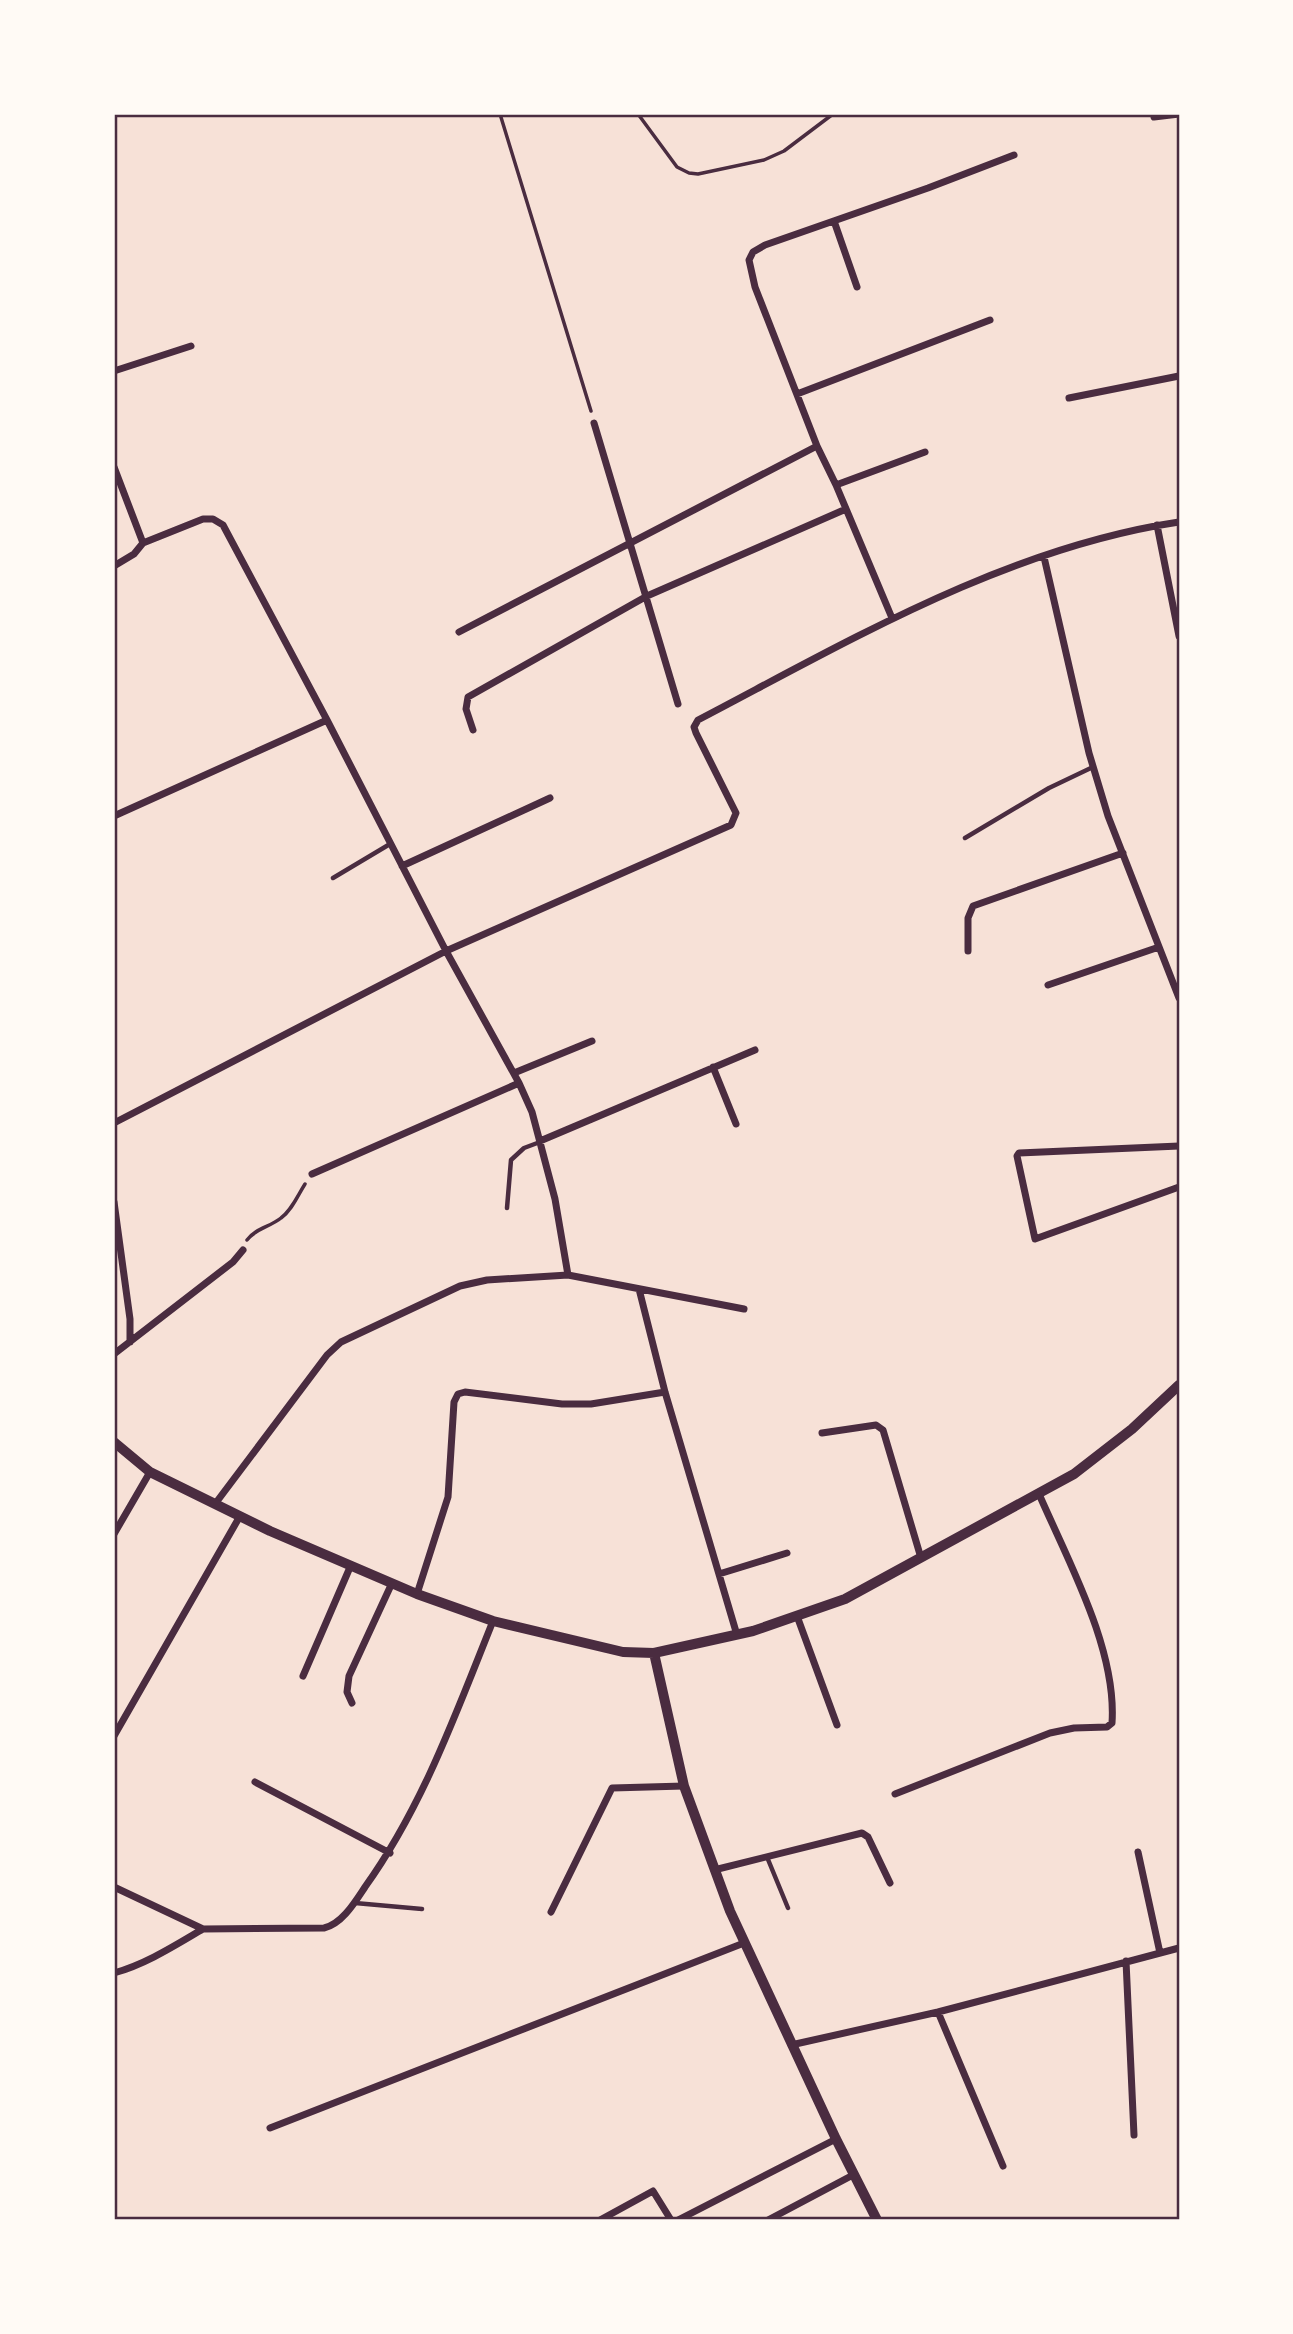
<svg xmlns="http://www.w3.org/2000/svg" width="1293" height="2334" viewBox="0 0 1293 2334" font-family="Helvetica,sans-serif">
  <style>
    .lines { fill: none; stroke-linecap: round; stroke-linejoin: round }
    .path { stroke: #4a2c40; stroke-width: 3.5 }
    .service { stroke: #4a2c40; stroke-width: 4.5 }
    .minor { stroke: #4a2c40; stroke-width: 7 }
    .tertiary { stroke: #4a2c40; stroke-width: 10 }
    .neatline { fill: none; stroke: #4a2c40; stroke-width: 2.5 }
  </style>
  <rect width="100%" height="100%" fill="#f7e1d7"/>
  <g class="lines">
    <!-- path -->
    <path class="path" d="M500 114 591 411
      M638 114 677 167 689 173 698 174 764 160 784 151 833 114
      M247 1240C256 1228 270 1227 281 1218 292 1210 298 1195 305 1184"/>
    <!-- service -->
    <path class="service" d="M965 838 1049 788 1093 767
      M333 878 390 844
      M507 1208 511 1160 524 1148 540 1142
      M767 1857 788 1908
      M355 1903 422 1909"/>
    <!-- minor -->
    <path class="minor" d="M1154 117 1179 114
      M834 221 857 287
      M114 371 191 346
      M797 394 990 320
      M1069 398 1179 376
      M594 423 678 704
      M114 467 143 543
      M836 485 925 452
      M1157 525 1179 636
      M1044 557 1089 753 1108 816 1179 998
      M114 566 134 554 143 543 203 519H213L223 525 327 720 446 951 519 1083 532 1112 555 1199 568 1275
      M892 618 836 485 817 446 755 287 749 260 753 252 765 245 928 188 1014 155
      M459 632 817 446
      M473 730 466 709 468 697 647 596 846 509
      M114 816 327 720
      M402 866 550 798
      M968 951V918L973 906 1123 853
      M1048 985 1159 947
      M713 1067 736 1124
      M514 1073 592 1041
      M114 1123 446 951 731 825 736 813 696 733 694 727 698 720C851 640 1006 548 1179 522
      M540 1141 755 1050
      M1179 1146 1019 1153 1017 1156 1035 1239 1179 1187
      M312 1174 519 1083
      M114 1202 130 1319V1342
      M639 1289 665 1392 737 1635
      M114 1354 233 1262 243 1250
      M822 1433 876 1425 883 1430 921 1558
      M215 1504 327 1355 341 1342 460 1286 487 1280 568 1275 744 1309
      M114 1534 150 1472
      M719 1574 787 1553
      M417 1594 448 1497 454 1402 458 1394 465 1392 562 1404H591L665 1392
      M797 1616 837 1725
      M303 1676 351 1565
      M352 1703 347 1692 349 1676 392 1583
      M114 1736 240 1516
      M255 1782 390 1853
      M895 1794 1050 1733 1074 1728 1107 1727 1112 1723C1117 1649 1068 1561 1039 1494
      M1138 1852 1160 1953
      M714 1870 862 1833 868 1837 890 1883
      M114 1887 203 1929 324 1928C342 1924 355 1902 365 1887 423 1806 456 1713 493 1621
      M551 1912 612 1788 684 1786
      M1126 1961 1134 2135
      M114 1973C146 1964 174 1946 203 1929
      M938 2012 1003 2166
      M791 2045 938 2012 1179 1948
      M270 2128 744 1943
      M600 2220 653 2191 671 2220
      M678 2220 836 2139
      M768 2220 853 2175"/>
    <!-- tertiary -->
    <path class="tertiary" d="M114 1442 150 1472 270 1531 417 1594 493 1621 623 1652 654 1653 753 1631 845 1599 1074 1474 1132 1429 1179 1385
      M654 1653 684 1786 730 1911 836 2139 877 2220"/>
  </g>
  <!-- border -->
  <rect width="1293" height="2334" fill="none" stroke="#fffaf5" stroke-width="231"/>
  <rect x="116" y="116" width="1062" height="2102" class="neatline"/>
</svg>
